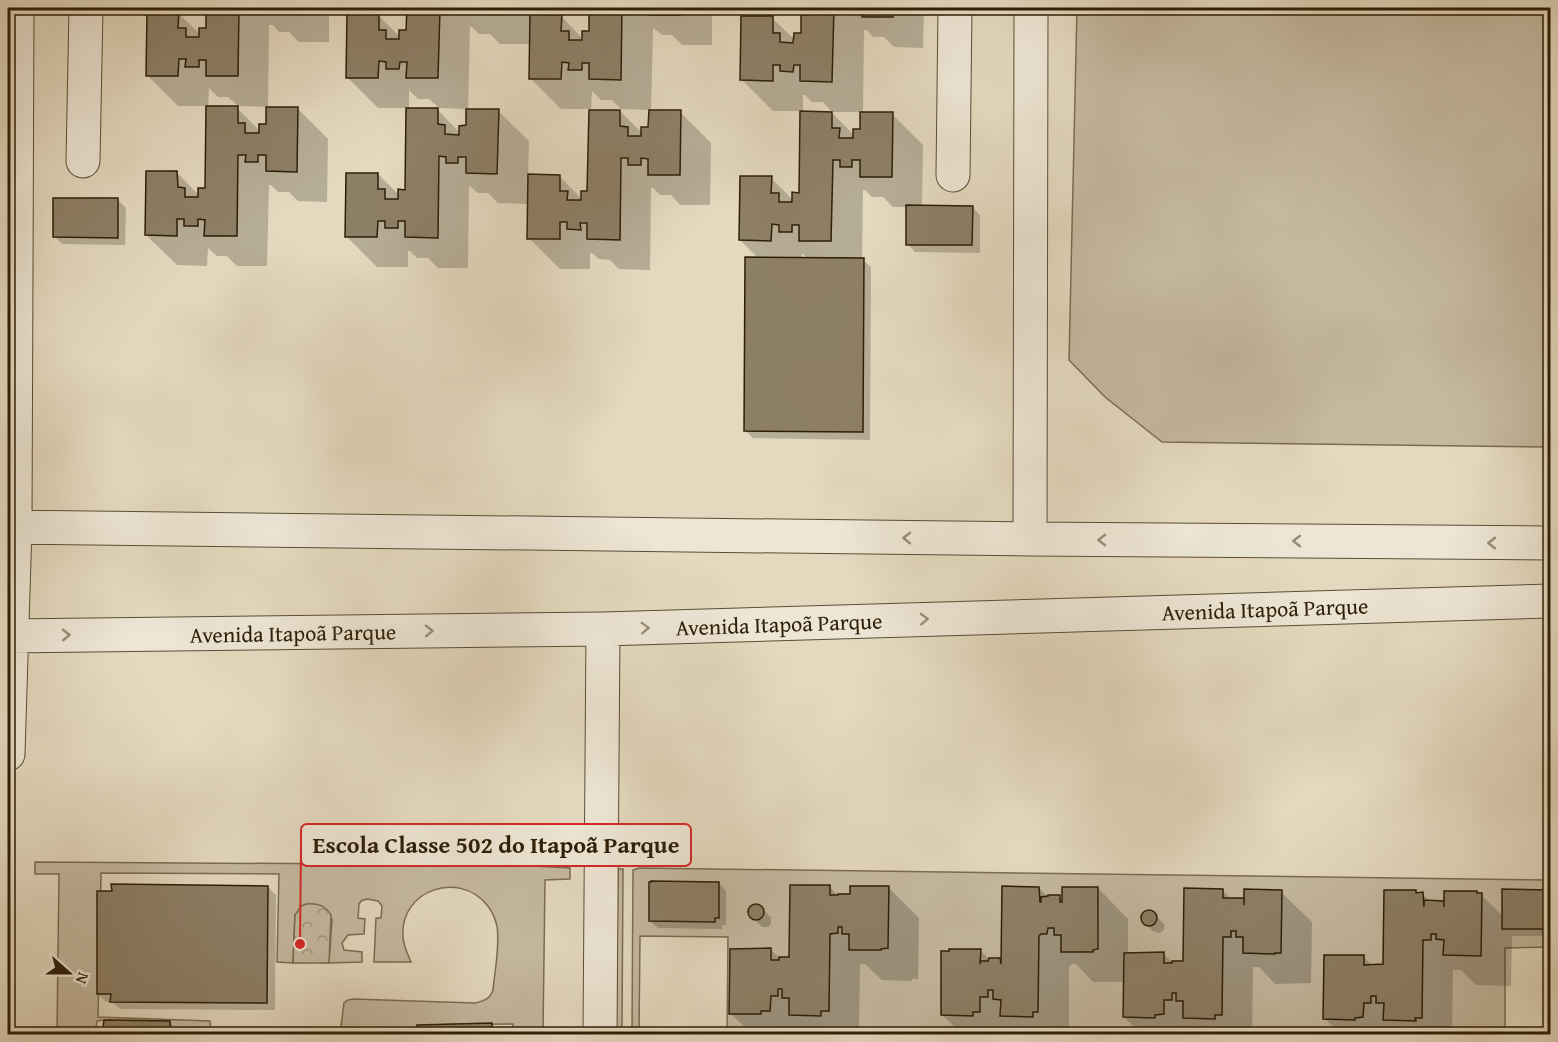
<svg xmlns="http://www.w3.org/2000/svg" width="1558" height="1042" viewBox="0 0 1558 1042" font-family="'Gentium Book Plus',serif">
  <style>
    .grass { fill: #c5b9a0; stroke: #7a6c53; stroke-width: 1.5 }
    .forest { fill: url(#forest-crowns); stroke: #7a6c53; stroke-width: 1.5 }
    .shadow { fill: #0003; fill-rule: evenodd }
    .building { fill: #8d7f66; stroke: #2e1e06; stroke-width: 1.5 }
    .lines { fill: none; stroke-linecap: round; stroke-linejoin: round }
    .minor-casing { stroke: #5c4d34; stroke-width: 35 }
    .minor { stroke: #ede6d5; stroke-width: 33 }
    .oneway { stroke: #978c78 }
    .labels { text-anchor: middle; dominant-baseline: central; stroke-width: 4.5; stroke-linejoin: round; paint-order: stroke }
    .street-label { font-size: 22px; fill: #2e1e06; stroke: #ede6d5 }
    .leader { fill: none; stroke: #d62828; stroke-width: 2 }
    .callout-dot { fill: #d62828; stroke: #ede6d5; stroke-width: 2 }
    .callout { fill: #ede6d5; stroke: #d62828; stroke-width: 2 }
    .callout-label { font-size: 24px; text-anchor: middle; font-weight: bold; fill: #2e1e06 }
  </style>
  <defs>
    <pattern id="forest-crowns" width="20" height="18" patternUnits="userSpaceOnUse" patternTransform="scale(1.5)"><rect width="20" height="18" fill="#c5b9a0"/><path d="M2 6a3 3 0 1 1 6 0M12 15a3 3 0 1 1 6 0" fill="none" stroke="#a09680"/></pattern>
  </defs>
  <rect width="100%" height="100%" fill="#e4d9bf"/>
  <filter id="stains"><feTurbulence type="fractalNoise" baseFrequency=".00333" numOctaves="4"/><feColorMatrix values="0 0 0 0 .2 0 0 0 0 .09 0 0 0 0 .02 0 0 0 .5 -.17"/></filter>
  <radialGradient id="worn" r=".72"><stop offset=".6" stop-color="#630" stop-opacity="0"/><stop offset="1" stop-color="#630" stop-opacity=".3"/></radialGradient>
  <!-- grass -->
  <path class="grass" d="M1077 8H1550V447L1162 442 1105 397 1069 360Z
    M35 862 514 865 570 868V879L545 880 543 1034H513V1024L417 1025 415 1034H340L344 1003 348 1000 353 999 475 1003C484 1001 490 999 493 990 495 969 500 946 497 926 495 918 492 911 487 905 459 870 400 890 403 936 403 945 407 953 411 962H374L376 918H381L382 906 378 901 367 899 361 901 359 904 358 918 365 919 364 934 348 935 342 943 344 950 362 952V962L329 963 332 919 295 915 293 963 277 962 279 874 101 873 98 1017 210 1021 211 1034H170V1021L104 1020 97 1021 95 1034H57L59 874H35Z
    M639 868 1550 880V947L1505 948V1034H727L728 937 640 936 639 1034H632L633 870Z
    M618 869H623L622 1034H616Z"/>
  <!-- forest -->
  <path class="forest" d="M306 904C317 903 325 905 331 915L329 963H293L295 915 301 906Z"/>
  <!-- shadow -->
  <path class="shadow" d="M208 8H329V42H299L289 32H279L273 25H269L268 108 298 109 328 139 327 202 298 201 289 192H278L271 185H269L267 266H237L227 256H217L208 248 207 266 177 265 146 235 177 173 199 195 206 189 207 106H178L147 75 178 13 201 35 207 29ZM209 88 218 97H228L238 106 267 107V125L260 131 237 108H208Z
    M408 8H529V16H561L583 39 591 32V8H712V45H682L672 35H662L655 29 653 28 651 112H680L711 143 710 205H680L671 195H660L653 188H651L650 270 619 269 610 260 599 259 592 253H590V269H560L529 238V204L498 203 488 193H478L471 187 469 186 468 268H438L428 258H417L410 251H408V267H377L346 236 378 174 400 196 407 191 408 108H378L347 77 378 15 401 38 408 31ZM470 27H472L479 34H490L500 44H531L530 78 561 109H590L589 192 582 199 559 176H528L529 141 498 111 468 110ZM409 90 418 99H429L439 108 467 109 468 127 460 133 438 110 409 109ZM592 91 601 100H612L621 109 650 110 649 129 643 134 620 111H591Z
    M802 8H924L923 48 894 47 884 37H873L867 30H864L863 113 892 114 923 145 922 207H972L980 215V253L915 252 908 244V207H893L883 197H872L865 190H863L862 260H863L871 267 870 440 753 438 745 430 759 259 740 240 771 178 794 201 801 194 802 111H773L742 80 772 18 795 40 802 35ZM803 95H805L812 102H823L832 112H862V131L855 136 832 113H803ZM802 253 808 259H802Z
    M118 200 126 208 125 245 62 244 54 236Z
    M719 883 726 891V925H722V929L658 928 650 921Z
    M268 887 276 895 275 1010 120 1009 112 1002H106L98 994Z
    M830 887 838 896H851L888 887 919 918 918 979H912L911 981 882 980 865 964H860L859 1034H810L801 1025V1034H752L731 1014 770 949 779 958H791Z
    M1039 888 1048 898 1059 897 1063 901 1098 888 1128 919V954H1164L1172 962H1184L1223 891 1232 900H1245L1281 892 1312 922 1311 983 1275 984 1259 967H1253L1252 1034H1201L1196 1030H1194V1034H1142L1124 1017 1125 982H1093L1076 964H1072L1069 967V1034H1021L1013 1027H1010V1034H962L942 1015 980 950 989 959H1002Z
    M1504 891H1550V936H1512L1511 986 1476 985 1461 970H1453L1452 1034H1400L1398 1033H1394V1034H1341L1325 1019 1363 957 1373 966 1385 965 1416 892 1418 894H1423L1430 902 1438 903 1481 895 1504 917Z
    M758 906 771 917V924L768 927H762L750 915V910L752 907Z
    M1147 911H1151L1165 925 1163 931 1159 933 1153 931 1144 922 1143 918 1144 914Z
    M170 1023 181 1034H103V1029Z
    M492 1025 501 1034H414V1032Z"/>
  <!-- building -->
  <path class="building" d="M206 8H239L238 76H206V60H199V67H185L186 59H179L178 76H146L147 11H179L178 28H186V37H199V28H206Z
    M267 8H299V12H267Z
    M407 8H440L438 78H406L407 62H400L399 69H386V62L379 61 378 78H346L347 13 379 14V30H386V39H399V30H406Z
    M467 8H499V14H467Z
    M589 8H622L621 80 589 79V63H582V70H568L569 63 562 62 561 79H529L530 14 562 15 561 31H569V40H582V31H589Z
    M650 8H682L681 15H650Z
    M801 8H834L832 82 800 81V65H794L793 72 780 71V65H773V81L740 80 741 16H773V33H780V42L793 43 794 33H801Z
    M862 8H893V17H862Z
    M206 106H238V123H245V133H259V124H266V107H298L297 172 266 171V155H258V162H245L246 155H238L237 236H204L205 220 198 219V226H184V219H177V236L145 235 146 171H177L178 187 185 188V197H198V188H205Z
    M406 108H438V124L445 125V134L459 135V126L466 125V109H499L497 174 466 173V157H458V163H446V157L439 156 438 238 405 237V221H398V228H385V221H378L377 237H345L346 173H378V189H385V199H398V189L405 190Z
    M589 110H620V126L628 127V136H641V127H648L649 110H681L680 175H648V159L641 158V165H628V158H621L620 240 587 239V223H580L581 230 567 229V222H560V239H527L528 174 560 175V191H568L567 200H581V191H587Z
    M800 111 832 112V128H840L839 138H853V129H860V112H893L892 177H860V160H852V167H840V160H833L831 241H799V225H792V232H779V225L772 224 771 241 739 240 740 176H772L771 193H779V202H792V192L799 193Z
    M53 198H118V238L53 237Z
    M906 205 973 206 972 245H906Z
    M745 257 864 258 863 432 744 431Z
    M651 881 719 882V918H715V922L649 921V882H651Z
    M111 884 268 886 267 1003 110 1002 111 994H97V891H112Z
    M790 885H830V895H838V894H850V886H889L888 948 881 949V950H849V934H842V927H838V933L830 934 829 1011H821V1016L789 1015V998H782V989H778V996H771L770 1011H761V1014H729L730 949 771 948V960H779V957H789Z
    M1002 886 1039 887 1040 902H1041V897L1048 896V895H1060V902H1062V887H1098V949L1093 950V952H1061V935H1054V928H1048L1047 934H1041L1039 936 1038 1012H1033V1017L1000 1016 1001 1000 993 999V990H988V997H980V1012H973V1016L941 1015V951H949V949H981L980 964 981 961H988L989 958H1000L1001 964Z
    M1184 888 1223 889V898H1244V905V889L1282 890 1281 953H1275V954L1243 953V937H1236V931H1231V937H1223L1222 1015H1215V1019L1183 1018V1001H1176V993H1172V1000H1164V1014L1155 1015V1018L1123 1017 1124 953 1164 952V963H1172V961H1183Z
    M1502 889 1550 890V929H1502Z
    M1384 890H1416V893L1423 892 1424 907V900L1444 901V907V891H1477V893H1482L1481 956 1443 955 1444 940 1436 939V934H1431V940H1423L1422 1018H1415L1416 1021 1383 1020 1384 1003H1376V996H1371V1003H1364L1363 1017 1355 1018V1020L1323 1019 1324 955H1364V965L1383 964Z
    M748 912a8 8 0 1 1 16 0a8 8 0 1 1-16 0Z
    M1141 918a8 8 0 1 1 16 0a8 8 0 1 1-16 0Z
    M104 1020 170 1021V1034H102Z
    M492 1023V1034H412V1030H416L417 1025Z"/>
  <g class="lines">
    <defs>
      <path id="minor" d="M83 161 86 8
        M953 175 955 8
        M8 527 1030 539 1550 543
        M1030 539 1031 8
        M8 636 603 629 1550 601
        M8 754 15 527 17 8
        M600 1034 603 629"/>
    </defs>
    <!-- minor casing -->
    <use href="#minor" class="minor-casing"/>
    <!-- minor -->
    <use href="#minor" class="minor"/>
  </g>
  <!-- one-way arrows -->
  <defs><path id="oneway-chevron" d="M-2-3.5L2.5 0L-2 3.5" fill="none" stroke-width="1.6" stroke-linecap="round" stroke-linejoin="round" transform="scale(1.5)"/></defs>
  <g class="oneway">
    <use href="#oneway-chevron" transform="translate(907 538) rotate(-179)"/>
    <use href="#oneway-chevron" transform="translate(1102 540) rotate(-180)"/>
    <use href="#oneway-chevron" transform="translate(1297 541) rotate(-180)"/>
    <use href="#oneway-chevron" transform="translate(1492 543) rotate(-180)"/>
    <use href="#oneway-chevron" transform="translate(924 619) rotate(-2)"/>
    <use href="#oneway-chevron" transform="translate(645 628) rotate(-2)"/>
    <use href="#oneway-chevron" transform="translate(429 631) rotate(-1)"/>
    <use href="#oneway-chevron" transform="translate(66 635) rotate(-1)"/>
  </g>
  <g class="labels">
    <!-- street labels -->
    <g class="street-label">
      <text transform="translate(1265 609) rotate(-2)">Avenida Itapoã Parque</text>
      <text transform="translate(779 624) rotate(-2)">Avenida Itapoã Parque</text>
      <text transform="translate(293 633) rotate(-1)">Avenida Itapoã Parque</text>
    </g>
  </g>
  <!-- callouts -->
  <path class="leader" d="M300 944L301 845"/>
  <circle class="callout-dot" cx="300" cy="944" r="6"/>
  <rect class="callout" x="301" y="824" width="390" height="42" rx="6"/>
  <g class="callout-label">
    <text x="496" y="853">Escola Classe 502 do Itapoã Parque</text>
  </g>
  <!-- margin -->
  <rect width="1558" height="1042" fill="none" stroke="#e4d9bf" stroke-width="30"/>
  <rect x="9" y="9" width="1540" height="1024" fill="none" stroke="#2e1e06" stroke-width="3"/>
  <rect x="15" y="15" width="1528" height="1012" fill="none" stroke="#2e1e06" stroke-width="1.5"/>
  <!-- north arrow -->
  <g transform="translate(69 973) rotate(111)" stroke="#ede6d5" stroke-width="4.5" paint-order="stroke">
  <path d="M0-4.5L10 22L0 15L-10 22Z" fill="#2e1e06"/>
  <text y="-9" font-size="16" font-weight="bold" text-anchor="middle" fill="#2e1e06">N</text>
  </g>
  <rect width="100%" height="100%" filter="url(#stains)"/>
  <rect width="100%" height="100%" fill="url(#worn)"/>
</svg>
